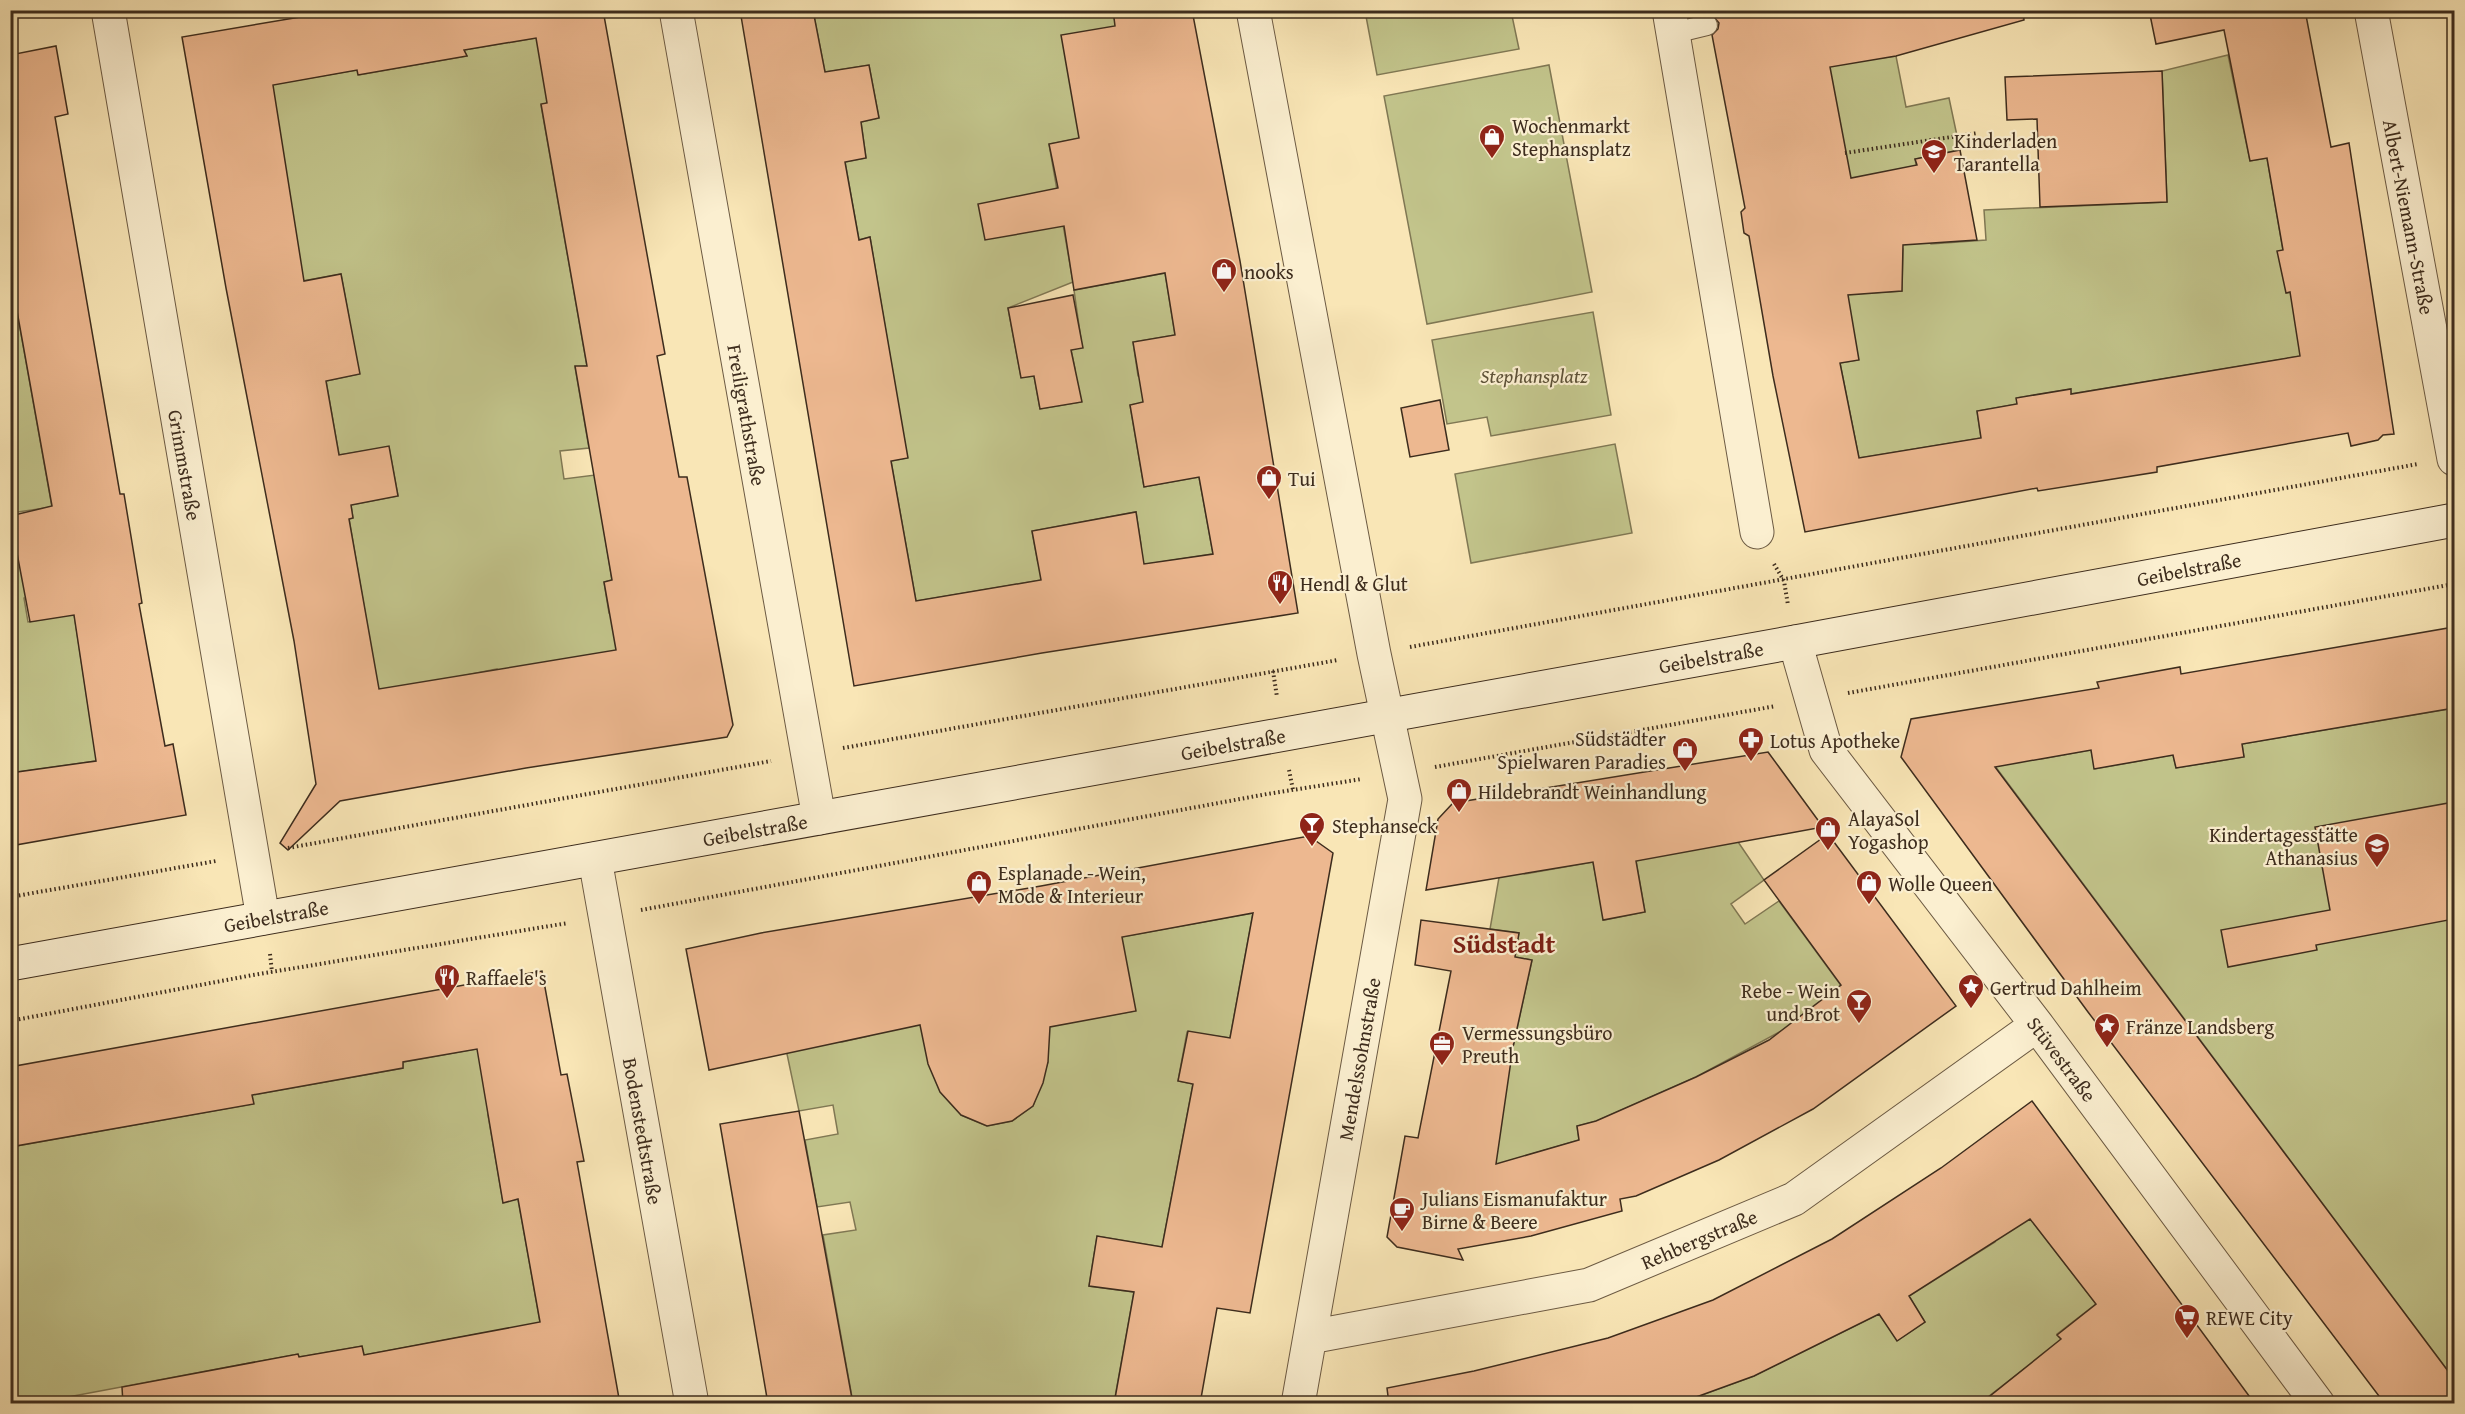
<svg xmlns="http://www.w3.org/2000/svg" width="2465" height="1414" viewBox="0 0 2465 1414" font-family="'Gentium Book Plus',serif">
  <style>
    .green { fill: #c2c48b; stroke: #807854; stroke-width: 1.5 }
    .building { fill: #edb890; stroke: #3d2c1d; stroke-width: 1.5; fill-rule: evenodd }
    .lines { fill: none; stroke-linecap: round; stroke-linejoin: round }
    .lane-casing { stroke: #6c5a43; stroke-width: 22 }
    .street-casing { stroke: #6c5a43; stroke-width: 35 }
    .secondary-casing { stroke: #3d2c1d; stroke-width: 35 }
    .path { stroke: #3d2c1d; stroke-width: 4; stroke-dasharray: 1.5 3; stroke-linecap: butt }
    .lane { stroke: #fbefd0; stroke-width: 20 }
    .street { stroke: #fbefd0; stroke-width: 33 }
    .secondary { stroke: #fbefd0; stroke-width: 33 }
    .labels { text-anchor: middle; dominant-baseline: central; stroke-width: 4.5; stroke-linejoin: round; paint-order: stroke }
    .poi-label { font-size: 20px; fill: #3d2c1d; stroke: #fbefd0; text-anchor: start }
    .street-label { font-size: 20px; fill: #3d2c1d; stroke: #fbefd0 }
    .park-label { font-size: 20px; font-style: italic; fill: #5e5238; stroke: #fbefd0 }
    .district-label { font-size: 26px; font-weight: bold; fill: #7a1f14; stroke: #fbefd0 }
  </style>
  <rect width="100%" height="100%" fill="#f9e6b6"/>
  <filter id="stains"><feTurbulence type="fractalNoise" baseFrequency=".00333" numOctaves="4"/><feColorMatrix values="0 0 0 0 .2 0 0 0 0 .09 0 0 0 0 .02 0 0 0 .5 -.17"/></filter>
  <radialGradient id="worn" r=".72"><stop offset=".6" stop-color="#630" stop-opacity="0"/><stop offset="1" stop-color="#630" stop-opacity=".3"/></radialGradient>
  <!-- green -->
  <path class="green" d="M813 11H1113L1135 128 1049 144 1073 282 1008 308 1021 377 1034 376 1040 409 1081 402 1078 387 1068 373 1075 369 1071 350 1082 347 1074 290 1165 273 1175 335 1133 342 1138 376 1185 395 1130 405 1144 487 1199 477 1213 554 1121 568 1118 548 1141 545 1136 512 1032 531 1038 563 1054 578 916 601 891 461 907 458 870 237 859 240 845 162 866 158 861 122 879 118 869 65 825 72Z
    M1365 11H1511L1519 49 1377 75Z
    M542 37 547 103 541 105 587 366 575 367 589 448 560 451 564 479 595 475 612 580 604 582 609 613 650 637 503 696 497 669 462 676 384 723 349 519 353 518 351 505 398 496 389 447 339 455 326 381 359 374 351 329 315 325 349 318 341 274 297 282 257 87 357 70 359 75 467 56 464 50Z
    M1860 41 1882 58 1896 56 1906 107 1949 98 1960 150 1915 159 1931 244 1986 240 1984 210 2167 202 2162 71 2228 55 2250 161 2267 158 2283 250 2287 293 2302 290 2307 355 2071 394 2070 389 2017 398V404L1977 411 1981 438 1859 458 1840 363 1858 360 1834 276 1852 294 1902 291 1903 249 1822 210 1799 75Z
    M1549 65 1592 292 1427 324 1384 96Z
    M10 272 52 507 11 513H10Z
    M1593 312 1611 415 1491 436 1487 417 1447 424 1432 340Z
    M1615 444 1632 533 1471 563 1455 474Z
    M10 516 15 539 56 593 24 598 28 622 74 614 91 724 103 760 11 773Z
    M2454 708V1379L1989 758 2041 759 2091 750 2095 769 2173 755 2176 768 2244 757 2242 744Z
    M1732 833 1764 880 1731 904 1745 924 1779 901 1848 995 1696 1077 1597 1121 1577 1126 1579 1140 1478 1170 1513 1047 1532 960 1515 957 1519 933 1490 929 1501 866 1525 874 1593 862 1604 920 1645 912 1636 861Z
    M1253 913 1230 1038 1187 1032 1178 1081 1193 1084 1162 1247 1097 1236 1089 1286 1134 1292 1114 1403H853L823 1235 856 1230 850 1202 817 1207 805 1140 838 1134 833 1105 799 1111 783 1035 842 1042 869 1036 862 998 952 968 961 1115 987 1126 1012 1121 1033 1106 1048 1062 1039 980 1089 1019 1135 1011 1121 937Z
    M487 1047 488 1115 503 1202 518 1199 545 1350 483 1333 364 1355 362 1346 299 1357 298 1354 36 1403 11 1404V1147L253 1104 252 1095 403 1068V1062Z
    M2015 1199 2096 1304 2057 1334 2082 1364 2044 1393 2024 1369 1980 1403 1677 1404 1754 1376 1879 1314 1898 1340 1925 1322 1909 1296 1995 1242Z"/>
  <!-- building -->
  <path class="building" d="M342 10H603L665 354 657 356 679 477H687L733 725 727 737 526 768 340 801 288 850 280 843 316 784 294 641 226 288 182 37ZM536 38 547 103 541 104 587 366H575L612 580 604 582 616 650 379 689 349 519 353 518 351 505 398 496 389 446 339 455 326 381 360 374 341 274 304 281 273 85 357 70 358 75 467 56 464 50Z
    M740 10H813L825 72 869 65 879 118 861 122 866 158 845 162 859 240 870 237 908 458 891 461 916 601 1041 580 1032 531 1136 512 1144 564 1213 554 1199 477 1144 487 1130 405 1143 402 1133 342 1175 335 1165 273 1074 290 1064 226 985 240 978 204 1058 188 1049 144 1079 138 1061 35 1115 26 1113 10H1192L1240 261 1298 613 1042 653 854 686Z
    M1708 10H2023L2024 20 1896 56 1830 67 1851 178 1917 165 1915 159 1960 150 1977 240 1903 245 1902 291 1848 295 1859 360 1840 363 1859 458 1981 438 1977 411 2017 404 2016 398 2071 389V394L2300 356 2290 292 2286 293 2277 251 2283 250 2267 158 2250 161 2224 30 2156 44 2149 10H2305L2331 147 2349 143 2394 434 2383 435 2378 440 2351 446 2348 433 2157 467V472L2038 491 2037 488 1805 532 1773 376 1749 236 1744 233 1741 212 1745 208 1712 35 1718 29 1719 23Z
    M56 46 68 114 55 117 120 494H124L142 603 139 604 165 746 173 744 186 815 10 846V773L96 761 74 615 30 622 10 516 52 506 10 272V55Z
    M2162 71 2167 202 2040 207 2037 119 2007 120 2005 77Z
    M1073 295 1083 348 1071 350 1082 402 1040 409 1034 376 1021 378 1008 308Z
    M1440 400 1449 450 1410 457 1401 408Z
    M2454 627V708L2242 744 2244 757 2176 768 2173 755 2094 769 2091 750 1995 767 2454 1379V1404H2385L2088 1012 1901 757 1911 719 2099 688 2097 682 2180 667 2181 674Z
    M1768 752 1823 827 1636 861 1645 912 1603 920 1593 862 1426 890 1438 819 1453 803Z
    M2454 802V919L2316 945 2317 950 2228 967 2221 930 2330 910 2315 827Z
    M1828 834 1956 1006 1813 1109 1719 1160 1636 1196 1620 1199 1622 1211 1531 1236 1458 1249 1463 1260 1397 1247 1387 1237 1405 1136 1418 1138 1451 971 1415 965 1421 920 1519 933 1515 957 1532 960 1513 1047 1496 1164 1579 1140 1577 1126 1596 1121 1696 1077 1769 1040 1841 985 1764 880Z
    M1309 836 1333 853 1250 1313 1217 1308 1200 1404H1114L1134 1292 1089 1286 1097 1236 1162 1247 1193 1084 1178 1081 1188 1031 1230 1038 1253 913 1122 937 1136 1011 1050 1027 1048 1062 1043 1083 1033 1106 1012 1121 987 1126 961 1115 940 1092 928 1064 920 1025 709 1070 686 949 761 933 1041 886Z
    M542 971 561 1075 567 1074 584 1161 577 1162 620 1404H123L122 1387 298 1354 299 1357 362 1346 364 1355 540 1322 518 1199 503 1203 477 1049 403 1062V1068L252 1095 254 1104 10 1147V1067Z
    M2032 1101 2255 1404H1980L2061 1339 2057 1335 2096 1304 2030 1219 1909 1296 1925 1322 1897 1341 1879 1314 1754 1376 1677 1404H1389L1387 1388 1474 1371 1608 1338 1713 1300 1832 1239 1941 1168Z
    M799 1111 817 1207 853 1404H768L720 1124Z"/>
  <g class="lines">
    <defs>
      <path id="lane" d="M1674 33 1707 25"/>
      <path id="street" d="M108 10 263 918
        M676 10 819 818
        M1253 10 1374 654 1405 799 1298 1404
        M1669 10 1757 532
        M2371 10 2454 459
        M1795 642 1826 750 2037 1025 2318 1404
        M595 859 692 1404
        M1310 1337 1589 1285 1794 1199 2037 1025"/>
      <path id="secondary" d="M10 964 1795 642 2454 520"/>
    </defs>
    <!-- lane casing -->
    <use href="#lane" class="lane-casing"/>
    <!-- street casing -->
    <use href="#street" class="street-casing"/>
    <!-- secondary casing -->
    <use href="#secondary" class="secondary-casing"/>
    <!-- path -->
    <path class="path" d="M1845 153 1978 133
      M1774 564 1784 581 1788 605
      M1410 647 2418 464
      M1273 671 1277 697
      M1848 693 2454 584
      M843 748 1338 660
      M1435 767 1776 706
      M1289 770 1293 790
      M288 848 771 761
      M10 897 216 861
      M641 910 1267 794 1362 779
      M270 954 272 972
      M10 1021 253 975 568 923"/>
    <!-- lane -->
    <use href="#lane" class="lane"/>
    <!-- street -->
    <use href="#street" class="street"/>
    <!-- secondary -->
    <use href="#secondary" class="secondary"/>
  </g>
  <!-- icons -->
  <defs>
    <symbol id="shop-pin" viewBox="-11 -11 22 30"><path d="M0 17L-7.5 6A9.5 9.5 0 1 1 7.5 6Z" fill="#8f2418" stroke="#fbefd0"/><path d="M-5-2.5h2.3a2.7 3.5 0 0 1 5.4 0H5L5.5 6h-11ZM-1.5-2.5h3a1.5 2.3 0 0 0-3 0Z" fill="#fff"/></symbol>
    <symbol id="school-pin" viewBox="-11 -11 22 30"><path d="M0 17L-7.5 6A9.5 9.5 0 1 1 7.5 6Z" fill="#8f2418" stroke="#fbefd0"/><path d="M0-5L7-2L0 1L-7-2ZM-4 1L0 2.5L4 1V4Q0 6-4 4Z" fill="#fff"/></symbol>
    <symbol id="restaurant-pin" viewBox="-11 -11 22 30"><path d="M0 17L-7.5 6A9.5 9.5 0 1 1 7.5 6Z" fill="#8f2418" stroke="#fbefd0"/><path d="M-5-6h1v4h1v-4h1v4h1v-4h1v5L-1.5 .5V6h-2V.5L-5-1ZM5-6V6H3V1.5H1.5Q1.5-4 5-6Z" fill="#fff"/></symbol>
    <symbol id="pharmacy-pin" viewBox="-11 -11 22 30"><path d="M0 17L-7.5 6A9.5 9.5 0 1 1 7.5 6Z" fill="#8f2418" stroke="#fbefd0"/><path d="M-2-6h4v4h4v4h-4v4h-4v-4h-4v-4h4Z" fill="#fff"/></symbol>
    <symbol id="bar-pin" viewBox="-11 -11 22 30"><path d="M0 17L-7.5 6A9.5 9.5 0 1 1 7.5 6Z" fill="#8f2418" stroke="#fbefd0"/><path d="M-6-5H6L.8 .8V4.5H3.5V6h-7V4.5H-.8V.8Z" fill="#fff"/></symbol>
    <symbol id="sight-pin" viewBox="-11 -11 22 30"><path d="M0 17L-7.5 6A9.5 9.5 0 1 1 7.5 6Z" fill="#8f2418" stroke="#fbefd0"/><path d="M0-6L1.8-2.2L6-1.7L2.9 1.2L3.7 5.4L0 3.3L-3.7 5.4L-2.9 1.2L-6-1.7L-1.8-2.2Z" fill="#fff"/></symbol>
    <symbol id="office-pin" viewBox="-11 -11 22 30"><path d="M0 17L-7.5 6A9.5 9.5 0 1 1 7.5 6Z" fill="#8f2418" stroke="#fbefd0"/><path d="M-6-3h4V-5.5h4V-3h4V5H-6ZM-1-4.5V-3h2v-1.5ZM-6 0V1H6V0Z" fill="#fff"/></symbol>
    <symbol id="cafe-pin" viewBox="-11 -11 22 30"><path d="M0 17L-7.5 6A9.5 9.5 0 1 1 7.5 6Z" fill="#8f2418" stroke="#fbefd0"/><path d="M-5.5-4.5H6V0H3Q3 3.5 0 3.5H-2.5Q-5.5 3.5-5.5 0ZM3-3.2v2h1.7v-2ZM-6 4.5H4V6H-6Z" fill="#fff"/></symbol>
    <symbol id="supermarket-pin" viewBox="-11 -11 22 30"><path d="M0 17L-7.5 6A9.5 9.5 0 1 1 7.5 6Z" fill="#8f2418" stroke="#fbefd0"/><path d="M-6-5.5h2.5l.6 2H6L4.5 2H-2.5L-4.4-4H-6ZM-1.5 3.2a1.3 1.3 0 1 0 .1 0ZM3 3.2a1.3 1.3 0 1 0 .1 0Z" fill="#fff"/></symbol>
  </defs>
  <g fill-rule="evenodd">
    <use href="#shop-pin" x="1477" y="122" width="30" height="40"/>
    <use href="#school-pin" x="1919" y="137" width="30" height="40"/>
    <use href="#shop-pin" x="1209" y="256" width="30" height="40"/>
    <use href="#shop-pin" x="1254" y="463" width="30" height="40"/>
    <use href="#restaurant-pin" x="1265" y="568" width="30" height="40"/>
    <use href="#pharmacy-pin" x="1736" y="725" width="30" height="40"/>
    <use href="#shop-pin" x="1670" y="735" width="30" height="40"/>
    <use href="#shop-pin" x="1444" y="776" width="30" height="40"/>
    <use href="#bar-pin" x="1297" y="810" width="30" height="40"/>
    <use href="#shop-pin" x="1813" y="814" width="30" height="40"/>
    <use href="#school-pin" x="2362" y="831" width="30" height="40"/>
    <use href="#shop-pin" x="964" y="868" width="30" height="40"/>
    <use href="#shop-pin" x="1854" y="868" width="30" height="40"/>
    <use href="#restaurant-pin" x="432" y="962" width="30" height="40"/>
    <use href="#sight-pin" x="1956" y="972" width="30" height="40"/>
    <use href="#bar-pin" x="1844" y="987" width="30" height="40"/>
    <use href="#sight-pin" x="2092" y="1011" width="30" height="40"/>
    <use href="#office-pin" x="1427" y="1029" width="30" height="40"/>
    <use href="#cafe-pin" x="1387" y="1195" width="30" height="40"/>
    <use href="#supermarket-pin" x="2172" y="1302" width="30" height="40"/>
  </g>
  <g class="labels">
    <!-- poi labels -->
    <g class="poi-label">
      <text x="1512" y="125">Wochenmarkt<tspan x="1512" dy="23">Stephansplatz</tspan></text>
      <text x="1954" y="140">Kinderladen<tspan x="1954" dy="23">Tarantella</tspan></text>
      <text x="1244" y="271">nooks</text>
      <text x="1288" y="478">Tui</text>
      <text x="1300" y="583">Hendl &amp; Glut</text>
      <text x="1666" y="738" text-anchor="end">Südstädter<tspan x="1666" dy="23">Spielwaren Paradies</tspan></text>
      <text x="1770" y="740">Lotus Apotheke</text>
      <text x="1478" y="791">Hildebrandt Weinhandlung</text>
      <text x="1848" y="818">AlayaSol<tspan x="1848" dy="23">Yogashop</tspan></text>
      <text x="1332" y="825">Stephanseck</text>
      <text x="2358" y="834" text-anchor="end">Kindertagesstätte<tspan x="2358" dy="23">Athanasius</tspan></text>
      <text x="998" y="872">Esplanade - Wein,<tspan x="998" dy="23">Mode &amp; Interieur</tspan></text>
      <text x="1888" y="883">Wolle Queen</text>
      <text x="466" y="977">Raffaele's</text>
      <text x="1990" y="987">Gertrud Dahlheim</text>
      <text x="1840" y="990" text-anchor="end">Rebe - Wein<tspan x="1840" dy="23">und Brot</tspan></text>
      <text x="2126" y="1026">Fränze Landsberg</text>
      <text x="1462" y="1032">Vermessungsbüro<tspan x="1462" dy="23">Preuth</tspan></text>
      <text x="1422" y="1198">Julians Eismanufaktur<tspan x="1422" dy="23">Birne &amp; Beere</tspan></text>
      <text x="2206" y="1317">REWE City</text>
    </g>
    <!-- street labels -->
    <g class="street-label">
      <text transform="translate(2409 217) rotate(79)">Albert-Niemann-Straße</text>
      <text transform="translate(747 415) rotate(80)">Freiligrathstraße</text>
      <text transform="translate(185 465) rotate(80)">Grimmstraße</text>
      <text transform="translate(2189 569) rotate(-11)">Geibelstraße</text>
      <text transform="translate(1711 657) rotate(-10)">Geibelstraße</text>
      <text transform="translate(1233 744) rotate(-10)">Geibelstraße</text>
      <text transform="translate(755 830) rotate(-10)">Geibelstraße</text>
      <text transform="translate(276 916) rotate(-10)">Geibelstraße</text>
      <text transform="translate(1359 1059) rotate(-80)">Mendelssohnstraße</text>
      <text transform="translate(2062 1059) rotate(53)">Stüvestraße</text>
      <text transform="translate(643 1131) rotate(80)">Bodenstedtstraße</text>
      <text transform="translate(1699 1239) rotate(-23)">Rehbergstraße</text>
    </g>
    <!-- park labels -->
    <g class="park-label">
      <text x="1534" y="375">Stephansplatz</text>
    </g>
    <!-- district labels -->
    <g class="district-label">
      <text x="1504" y="943">Südstadt</text>
    </g>
  </g>
  <!-- margin -->
  <rect width="2465" height="1414" fill="none" stroke="#f9e6b6" stroke-width="36"/>
  <rect x="12" y="12" width="2441" height="1390" fill="none" stroke="#3d2c1d" stroke-width="3"/>
  <rect x="18" y="18" width="2429" height="1378" fill="none" stroke="#3d2c1d" stroke-width="1.5"/>
  <rect width="100%" height="100%" filter="url(#stains)"/>
  <rect width="100%" height="100%" fill="url(#worn)"/>
</svg>
